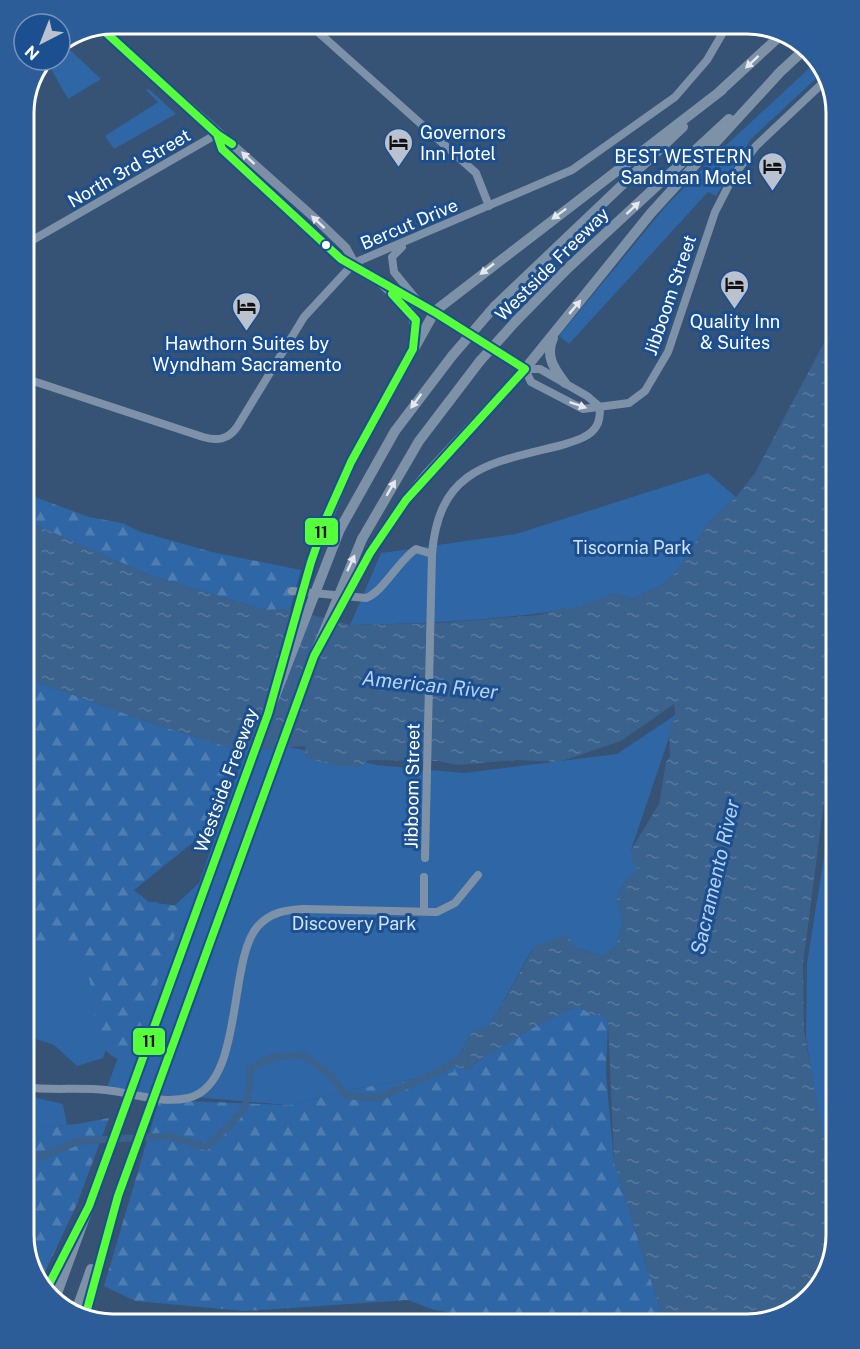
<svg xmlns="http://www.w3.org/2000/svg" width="860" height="1349" viewBox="0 0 860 1349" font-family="'Public Sans',sans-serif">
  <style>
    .green { fill: #2f66a5 }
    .forest { fill: url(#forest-firs) }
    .water { fill: url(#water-ripples) }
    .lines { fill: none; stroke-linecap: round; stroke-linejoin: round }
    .canal { stroke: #3b618d; stroke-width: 7 }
    .minor { stroke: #7d92a8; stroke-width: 8 }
    .major { stroke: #7d8ea7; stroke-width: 9 }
    .highway { stroke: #7e92a7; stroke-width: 10 }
    .highway-bridge { stroke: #7e92a7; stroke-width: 10 }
    .bus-1-casing { stroke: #1b4f8f; stroke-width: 12 }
    .bus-1 { stroke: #55ff3b; stroke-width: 8 }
    .oneway { fill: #e5e9ed }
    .oneway2 { fill: #e5e8ed }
    .oneway3 { fill: #e5e9ee }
    .bus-dot { fill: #fff; stroke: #1b4f8f; stroke-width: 2 }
    .labels { text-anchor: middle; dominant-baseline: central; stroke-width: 6; stroke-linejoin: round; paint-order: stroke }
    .poi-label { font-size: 18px; fill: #fff; stroke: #1b4f8f }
    .street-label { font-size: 18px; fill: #fff; stroke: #1b4f8f }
    .park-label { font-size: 18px; fill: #cfe3fa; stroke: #1b4f8f }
    .water-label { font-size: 20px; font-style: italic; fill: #b5d3f5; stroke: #1b4f8f }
    .rim { fill: none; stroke: #fff; stroke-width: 3 }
    .line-badge { stroke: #1b4f8f; stroke-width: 2 }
    .pale-badge-label { font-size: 16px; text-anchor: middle; font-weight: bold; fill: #111 }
  </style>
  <defs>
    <pattern id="forest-firs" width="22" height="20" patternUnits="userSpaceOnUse" patternTransform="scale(1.5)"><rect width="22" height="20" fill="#2f66a5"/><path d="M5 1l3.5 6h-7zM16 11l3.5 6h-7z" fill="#4e7db2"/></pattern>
    <pattern id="water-ripples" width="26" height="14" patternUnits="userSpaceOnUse" patternTransform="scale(1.5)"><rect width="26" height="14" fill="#3b618d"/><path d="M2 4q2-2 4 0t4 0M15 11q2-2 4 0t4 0" fill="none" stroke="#58799e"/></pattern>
  </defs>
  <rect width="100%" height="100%" fill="#365274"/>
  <!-- green -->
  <path class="green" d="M64 44 101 79 68 99 46 60H60V46Z
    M816 62 824 71 751 139 716 196 708 192 569 344 559 336 665 207 723 148Z
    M149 89 176 114 114 149 105 136 158 102 146 90Z
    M708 473 736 497 709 522 677 571 662 585 632 599 614 593C602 598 588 606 575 608 501 620 426 624 350 625L381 553 516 534Z
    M677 714 631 850 639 868 624 883 617 899 623 922 616 946 603 956 573 947 532 950 490 1025 462 1049 454 1072 360 1088 289 1105 106 1090 173 907 199 883 249 739 377 765 464 773 617 754Z
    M836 782V1186L831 1187 806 1038 807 963Z
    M24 879 67 906 158 902 103 1058 77 1066 54 1045 24 1035Z
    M24 1095 63 1104 67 1125 24 1129Z"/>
  <!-- forest -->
  <path class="forest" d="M24 493 89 517 122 523 141 532 212 552 301 570 290 609 266 610 152 576 24 520Z
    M24 677 148 722 241 751 207 831 134 890 149 902 185 907 128 1064 112 1056 93 1040C96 1010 93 983 81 955L35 940 24 918Z
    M578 1006 592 1015H603L608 1021 606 1074 614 1162 665 1325H479L459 1314 434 1310 408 1300 245 1311 135 1301 104 1286 159 1100 289 1105 360 1088 454 1072V1066L466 1070C501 1045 538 1023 578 1006Z
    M109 1118 77 1204 45 1272 33 1273 24 1235V1129L77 1124Z"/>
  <!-- water -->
  <path class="water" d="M836 320V763L826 786 803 964 804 1031 836 1202V1236L821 1285 786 1316 746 1325H665L614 1162 608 1021 603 1015H592L578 1006C538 1023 501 1045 466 1070L454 1066 471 1032 490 1025 535 946 568 935 573 947 603 956 616 946 623 922 617 899 624 883 638 868 633 861 631 850 659 804 666 762 670 757 669 725 676 719 674 704 621 741 559 762 517 760 457 765 438 761 369 760 359 767 337 766 306 758 305 746 241 751 148 722 24 677V520L152 576 266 610 290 609 350 625 441 623 539 615 564 608H576L614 593 632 599 662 585 677 571 709 522 736 497 755 473Z"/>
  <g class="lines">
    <!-- canal -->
    <path class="canal" d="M24 1163 79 1141 170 1136 206 1147C232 1122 254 1110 249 1070L272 1057 303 1055 329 1074 347 1096 378 1098 438 1072 465 1055"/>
    <!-- minor -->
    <path class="minor" d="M309 24 476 173 489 206
      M24 245 217 134
      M402 247 392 257 394 272 417 300
      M24 378 203 437C217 441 228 440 237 427L304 317 354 263 572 170 675 97 707 60 728 24
      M600 407 587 396 540 369H525L531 382 583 409 629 403 645 391 668 352 715 212 734 175 756 146 828 78
      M292 591 366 598C383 592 399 560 416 549L432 554
      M425 858 432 554C439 467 491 463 562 445 575 441 591 437 597 425 600 420 600 412 600 407
      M424 911V877
      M24 1087C51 1091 79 1087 106 1090 133 1093 161 1104 188 1098 245 1085 227 960 258 926 271 912 285 910 304 909L437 912 455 903 478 875"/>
    <!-- major -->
    <path class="major" d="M102 29 318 221 346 248 354 263
      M217 134 222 149 341 259C357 264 367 274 381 282 431 309 478 338 525 369
      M105 1324 123 1325"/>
    <!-- highway -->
    <path class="highway" d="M778 74 805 49
      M718 93 782 34
      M379 281C400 301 421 311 414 343
      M495 306 683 127
      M516 321 568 268 729 119
      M553 338C545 356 554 369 565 383
      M340 529 395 431 452 356
      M362 539 419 441 480 361
      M316 546 351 462 435 311 722 90
      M370 553 406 500 427 474 525 369 651 213 782 70
      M46 1290 68 1246
      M55 1299 89 1206
      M75 1314 91 1269
      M85 1317 118 1196"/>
    <!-- highway-bridge -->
    <path class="highway-bridge" d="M452 356 495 306
      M480 361 516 321
      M333 622 370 553
      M289 639 316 546
      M118 1196 314 656 362 539
      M89 1206 268 714 340 529"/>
    <defs>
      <path id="bus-1" d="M102 29 217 134 232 144
        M46 1290 89 1206 268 714 311 562 327 516 351 462 413 349 416 320 392 294
        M85 1317 118 1196 314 656 370 553 406 500 525 369 436 313 341 259 222 149 217 134"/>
    </defs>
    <!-- bus-1 casing -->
    <use href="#bus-1" class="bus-1-casing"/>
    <!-- bus-1 -->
    <use href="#bus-1" class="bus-1"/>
  </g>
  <!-- one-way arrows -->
  <defs><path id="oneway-solid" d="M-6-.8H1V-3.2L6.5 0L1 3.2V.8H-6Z" transform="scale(1.5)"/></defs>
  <g class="oneway">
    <use href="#oneway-solid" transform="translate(752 62) rotate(137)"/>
    <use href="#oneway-solid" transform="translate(633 208) rotate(-43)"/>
    <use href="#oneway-solid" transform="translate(559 214) rotate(143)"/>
    <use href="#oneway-solid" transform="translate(487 269) rotate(142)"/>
    <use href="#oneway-solid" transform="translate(575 307) rotate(-50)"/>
    <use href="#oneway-solid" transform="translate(416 401) rotate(126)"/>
    <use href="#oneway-solid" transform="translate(391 488) rotate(-60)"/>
    <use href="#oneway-solid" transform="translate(351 563) rotate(-65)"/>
  </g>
  <g class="oneway2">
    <use href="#oneway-solid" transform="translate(248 158) rotate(-137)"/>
    <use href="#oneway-solid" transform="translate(318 222) rotate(-137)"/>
  </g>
  <use class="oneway3" href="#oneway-solid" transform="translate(578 405) rotate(19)"/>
  <!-- icons -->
  <defs>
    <symbol id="hotel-pin" viewBox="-11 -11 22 30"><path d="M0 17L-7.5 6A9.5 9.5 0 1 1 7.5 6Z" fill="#b9c2ce" stroke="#1b4f8f"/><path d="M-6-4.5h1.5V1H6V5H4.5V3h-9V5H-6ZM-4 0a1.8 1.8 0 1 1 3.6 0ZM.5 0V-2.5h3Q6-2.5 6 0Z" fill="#111"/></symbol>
  </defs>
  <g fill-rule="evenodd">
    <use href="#hotel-pin" x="382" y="126" width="33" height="45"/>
    <use href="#hotel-pin" x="756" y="150" width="33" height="45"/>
    <use href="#hotel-pin" x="718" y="268" width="33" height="45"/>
    <use href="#hotel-pin" x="230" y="290" width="33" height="45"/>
  </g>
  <!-- markers -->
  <circle class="bus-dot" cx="326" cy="245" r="5"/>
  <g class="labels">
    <!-- poi labels -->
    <g class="poi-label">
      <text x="420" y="132" text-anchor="start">Governors<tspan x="420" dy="21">Inn Hotel</tspan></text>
      <text x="752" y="156" text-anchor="end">BEST WESTERN<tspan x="752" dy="21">Sandman Motel</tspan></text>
      <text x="735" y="321">Quality Inn<tspan x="735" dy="21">&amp; Suites</tspan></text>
      <text x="247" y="343">Hawthorn Suites by<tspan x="247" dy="21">Wyndham Sacramento</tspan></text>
    </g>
    <!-- street labels -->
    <g class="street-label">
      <text transform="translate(129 168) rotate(-30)">North 3rd Street</text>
      <text transform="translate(409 224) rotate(-23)">Bercut Drive</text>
      <text transform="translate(552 264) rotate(-45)">Westside Freeway</text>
      <text transform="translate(670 295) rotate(-71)">Jibboom Street</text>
      <text transform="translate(226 780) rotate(-70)">Westside Freeway</text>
      <text transform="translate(412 786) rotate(-89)">Jibboom Street</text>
    </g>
    <!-- park labels -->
    <g class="park-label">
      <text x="632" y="547">Tiscornia Park</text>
      <text x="354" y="923">Discovery Park</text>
    </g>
    <!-- water labels -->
    <g class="water-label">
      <text transform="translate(430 685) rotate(6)">American River</text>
      <text transform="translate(715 877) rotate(-77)">Sacramento River</text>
    </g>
  </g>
  <!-- crop -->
  <path d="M0 0H860V1349H0ZM113 34H747A79 79 0 0 1 826 113V1235A79 79 0 0 1 747 1314H113A79 79 0 0 1 34 1235V113A79 79 0 0 1 113 34Z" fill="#2d5d98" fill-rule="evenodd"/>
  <path class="rim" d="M113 34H747A79 79 0 0 1 826 113V1235A79 79 0 0 1 747 1314H113A79 79 0 0 1 34 1235V113A79 79 0 0 1 113 34Z"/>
  <g class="line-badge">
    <rect x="304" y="517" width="35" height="29" rx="6" fill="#55ff3b"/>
    <rect x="132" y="1027" width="34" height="29" rx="6" fill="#55ff3b"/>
  </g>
  <g class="pale-badge-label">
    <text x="321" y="538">11</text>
    <text x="149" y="1047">11</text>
  </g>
  <!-- north arrow -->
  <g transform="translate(42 42) rotate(222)"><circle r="28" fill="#1b4f8f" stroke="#7695bc" stroke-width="1.5"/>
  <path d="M0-4.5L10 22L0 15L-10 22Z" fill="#b9c2ce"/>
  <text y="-9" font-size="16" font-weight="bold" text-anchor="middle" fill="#ffffff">N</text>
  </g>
</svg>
